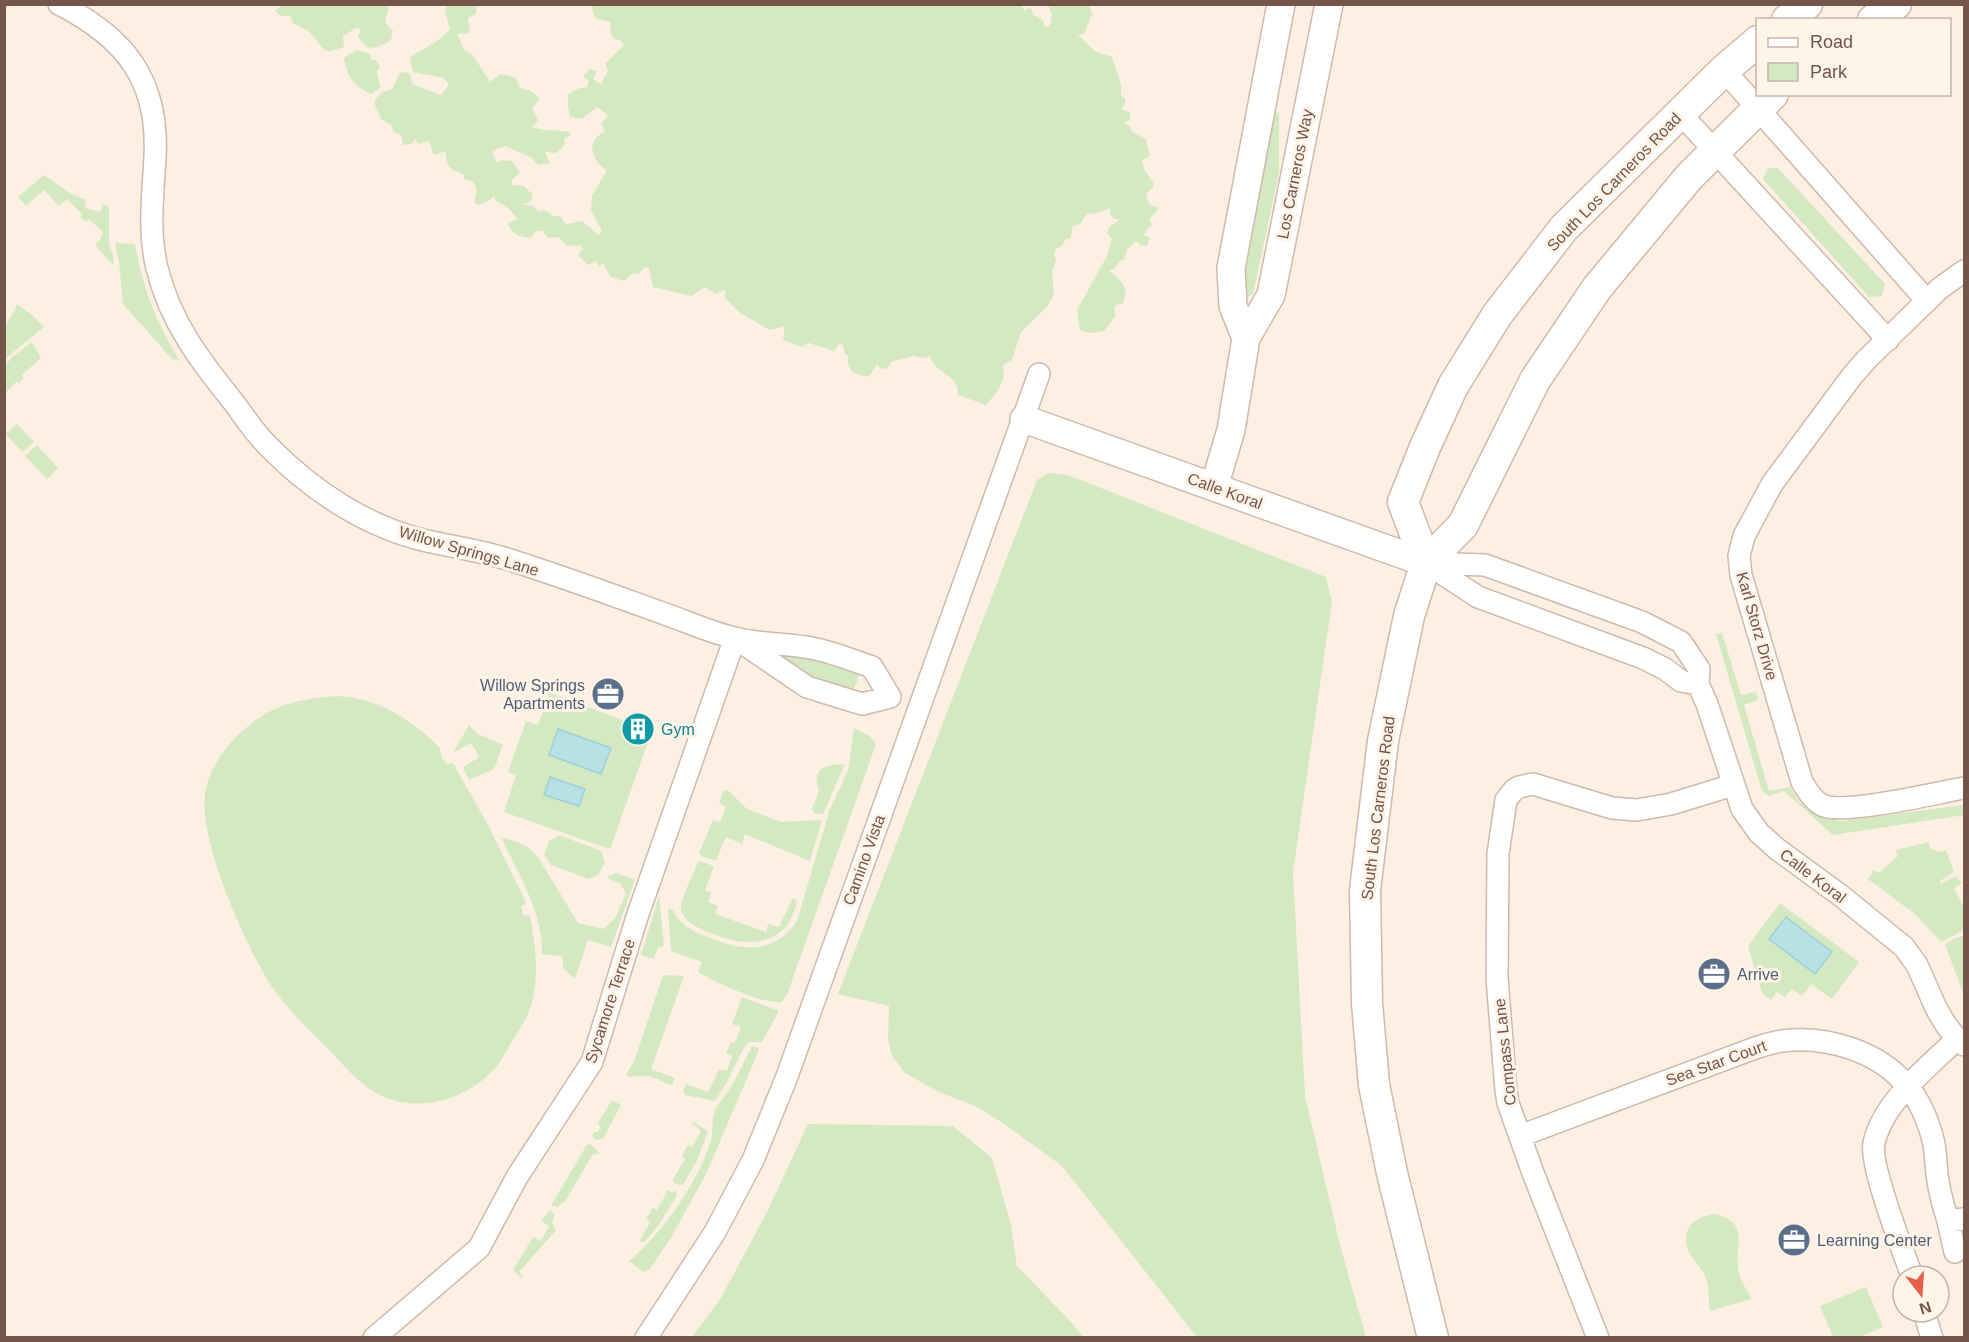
<svg xmlns="http://www.w3.org/2000/svg" width="1969" height="1342" viewBox="0 0 1969 1342" font-family="Arial,sans-serif">
  <style>
    .green { fill: #d4e9c1 }
    .water { fill: #b7e1e5; stroke: #9dd1d6; stroke-width: 1.5 }
    .lines { fill: none; stroke-linecap: round; stroke-linejoin: round }
    .minor-casing { stroke: #cfb9ac; stroke-width: 24 }
    .tertiary-casing { stroke: #cfb9ac; stroke-width: 30 }
    .secondary-casing { stroke: #d2b8a9; stroke-width: 33 }
    .minor { stroke: #fff; stroke-width: 21 }
    .tertiary { stroke: #fff; stroke-width: 27 }
    .secondary { stroke: #fff; stroke-width: 30 }
    .labels { text-anchor: middle; dominant-baseline: central; stroke-width: 6; stroke-linejoin: round; paint-order: stroke }
    .street-label { font-size: 16px; fill: #735549; stroke: #fff4e8 }
    .service-label { font-size: 16px; fill: #4e5e75; stroke: #fff4e8; text-anchor: start }
    .culture-label { font-size: 16px; fill: #0d838f; stroke: #fff4e8; text-anchor: start }
  </style>
  <rect width="100%" height="100%" fill="#fcf0e2"/>
  <!-- green -->
  <path class="green" d="M285 4 388 5C389 17 379 20 393 30L391 40C377 49 367 53 358 36L361 29 356 28 343 36 344 47 330 51 324 50 310 32 293 23 290 16H280L275 10Z
    M1021 4 1025 11 1030 7 1034 15 1044 21V26L1050 27 1052 14 1048 5H1089L1092 14 1084 34 1078 35 1096 52 1112 57C1115 71 1123 80 1121 96L1125 98V104L1121 109 1130 112V120L1123 123 1130 126 1132 132 1146 139 1150 156 1142 160 1145 171 1153 182V187L1146 194 1149 204 1158 207V210L1149 219 1152 225 1146 230 1144 235 1150 238 1147 246 1140 245 1137 241 1127 249 1124 260 1119 261 1115 268 1109 271C1121 279 1131 290 1122 304L1116 305 1114 309 1116 316 1104 331 1090 333 1080 330 1077 310 1107 256 1112 239 1107 233 1109 227 1121 219H1114L1110 214V208L1097 213 1087 214 1080 224 1072 227 1071 238 1066 239 1061 247 1057 248 1054 253 1056 260 1052 272 1054 294 1047 307 1021 332 1012 360 1003 365C1006 383 997 392 986 405L958 395C958 372 937 377 930 356L923 358 913 356 891 362 888 368 882 369 877 365 870 375 864 377 851 371 848 364V356L845 354 843 345 839 344 834 351 809 343 802 347 783 340 785 326 770 330 740 313 725 298V290L715 294 705 287 691 296 653 287 649 268 645 267 639 274H632L624 281 611 277 603 264 599 266 596 261 588 265 578 255 583 249 581 246C569 244 567 250 559 237L548 238 543 231H536L531 237C521 239 510 233 508 223L518 219 509 209 495 200 494 196 485 203 477 205 474 202 477 190 473 182 464 179 463 174C450 170 445 165 446 151L434 155 429 141 418 144 415 139 411 144 403 145 401 135 394 132 391 125 381 119 375 105V99L383 92 392 89 400 73 407 72 411 76 412 84 441 95 449 85 444 78 413 72 410 58C426 46 437 44 450 29L445 11 447 5H477L476 14 468 18 470 33 457 34 465 51 473 55C478 65 485 72 490 82L500 74 515 77 520 88 529 90 540 98 532 109 538 120 532 127C544 132 556 129 570 132V136L565 138 564 146 556 153 545 152 550 163 538 165 532 158 506 146 492 151 497 163 501 160 512 161 520 172 512 180V185L524 186 532 194V200L523 205 533 206 539 212 544 210 553 216H560L566 224 582 221 599 235 602 231 591 210 592 196 607 170C598 165 588 152 594 141 596 137 602 133 605 131L601 124 608 115 597 107 582 119 570 117 568 106V94L580 88 587 87 589 80 583 77 589 69 597 71 593 79 601 84 608 71 605 64 624 45 621 41 613 38 610 32 611 22 596 19 592 10 593 5Z
    M356 50 370 54 371 60H376L380 67 377 71 380 88 372 94C355 88 346 76 344 58Z
    M1271 112 1279 113V173L1253 294 1246 299H1245L1240 264Z
    M1768 168H1778L1885 284 1882 296 1869 297 1763 179Z
    M44 175 70 193 86 200 85 208 100 212 103 204 109 207V244L114 259 113 265 95 245 102 237 103 232 89 219 86 222 81 217 82 214 67 199 59 206 44 190 26 206 18 197Z
    M115 243 135 244C143 289 156 322 180 361L172 359 123 304 119 261Z
    M17 304 32 315 44 327 5 359V326L15 310Z
    M32 342 41 358 22 375 24 378 19 383 17 381 5 393V366L12 357Z
    M17 424 34 442 22 452 6 434Z
    M37 445 58 468 47 479 25 456Z
    M1048 473 1068 475 1326 577 1332 602 1293 872 1305 1096 1340 1245 1366 1337H1197L1062 1166 1000 1121 975 1106 939 1092 905 1073 892 1056 888 1040 889 1006 838 994 1037 480Z
    M1722 633 1741 695 1756 692 1758 700 1744 705 1769 791 1790 787C1800 808 1818 819 1841 821L1964 805V815L1833 835 1784 791 1769 796 1762 791 1716 634Z
    M782 654 820 659 857 672 859 676 853 691 812 679 781 657Z
    M550 693 652 731 610 849 504 812 516 775 508 772 526 721 538 725Z
    M336 696C376 697 413 720 440 748L441 755 446 764 453 763 488 825 525 900 526 904 521 906 524 916 528 915 530 917C536 947 540 982 529 1011 525 1022 517 1033 511 1043 507 1050 502 1059 497 1066 470 1098 422 1114 382 1096 362 1087 346 1068 331 1052 309 1030 285 1007 268 981 243 939 199 841 205 794 209 760 244 723 275 709 294 700 315 698 336 696Z
    M469 725 478 734 503 745 494 769 469 780 463 767 478 758 479 756 471 743 453 753Z
    M854 728 870 736 876 744 788 992 782 1002C761 1004 717 983 698 972L702 962 671 951 668 910 669 909 674 911C678 924 693 931 705 936 739 951 774 956 797 921L830 809 848 770Z
    M845 764 823 814H815L812 809 819 791C811 768 824 765 845 764Z
    M724 790 729 791 747 809 781 822 822 820 810 861 745 834 742 844 726 837 717 858 718 859 715 861 701 856 699 853 713 820 720 822 726 807 719 803Z
    M559 835 601 851 605 862 599 874 589 879 551 865 544 854 549 841Z
    M506 838 527 846 538 857 578 923 604 929 615 918 626 894 621 884 607 878 608 876 616 873 635 880 611 947 588 940 575 979 563 968V961L561 956 542 954C543 912 519 876 502 839Z
    M1929 842 1930 849 1939 852 1946 850 1954 872 1940 881 1941 884 1956 876 1962 883 1954 888 1964 907V930L1943 941H1940L1915 914 1868 879 1874 870 1879 873 1898 856 1895 850Z
    M700 861 714 866 705 890 711 893 708 902 718 906 715 914 766 932 768 924 779 927 793 898 797 901C794 915 789 927 776 935 768 940 758 942 749 942 733 942 684 929 681 910 680 899 694 873 698 862Z
    M659 896 664 946 658 947 654 959 641 955Z
    M1780 903 1859 962 1832 999 1811 984 1802 996 1792 989 1785 997 1777 992 1771 1000 1762 993 1748 946Z
    M1964 935V995L1945 945 1953 939Z
    M664 975 684 976 651 1069 675 1078 672 1085C666 1084 663 1081 657 1079 648 1075 639 1076 630 1077L626 1075 635 1059 662 978Z
    M742 997 779 1011 762 1042H749L745 1046 726 1084 715 1101 685 1095 683 1091 686 1084 708 1092 719 1069 727 1071 732 1056 726 1054 731 1042 735 1043 741 1027 732 1024Z
    M752 1046 758 1048 759 1050 707 1172 672 1236 649 1270 643 1272 629 1261C663 1232 695 1187 710 1144 714 1133 711 1119 716 1108L734 1082Z
    M612 1100 621 1105 603 1139 595 1140 592 1136 594 1132H598L601 1128 598 1123Z
    M693 1121 708 1132 697 1160 683 1185 675 1184 673 1179 685 1159 682 1156 688 1145 692 1147 701 1131 692 1123Z
    M808 1124 953 1126 992 1158 1011 1225 1017 1266 1071 1322 1083 1337H692L721 1298 767 1212Z
    M590 1144 602 1155 598 1153 596 1155 593 1154 566 1200 558 1207 552 1206V1204L586 1146Z
    M668 1190 673 1193 676 1190 677 1195 660 1223 645 1242H639L650 1222 646 1219 653 1208 657 1210Z
    M550 1210 555 1215 552 1222 556 1230 519 1272 524 1277 522 1278 513 1270 533 1237 541 1241 549 1226 541 1221Z
    M1715 1214C1753 1223 1732 1248 1739 1273 1741 1282 1748 1291 1751 1299L1710 1311C1708 1299 1710 1285 1704 1274 1700 1265 1689 1257 1687 1247 1682 1226 1697 1216 1715 1214Z
    M1866 1287 1883 1327 1859 1337H1833L1820 1306Z"/>
  <!-- water -->
  <path class="water" d="M558 729 611 748 601 774 549 755Z
    M550 777 585 789 579 806 544 795Z
    M1786 917 1832 952 1815 974 1769 939Z"/>
  <g class="lines">
    <defs>
      <path id="minor" d="M59 4C126 38 159 81 155 157 153 195 148 231 157 268 170 322 201 362 235 404 245 418 255 433 268 446 311 490 366 527 427 541 454 547 481 551 507 559 561 576 615 596 668 615 690 623 712 633 735 638 761 645 790 643 816 649 835 653 854 661 872 667L890 697 862 704 807 687 735 638
        M1724 70 1927 301
        M1680 113 1888 340
        M1964 271 1939 289 1867 359 1852 376 1772 484 1744 536 1739 556 1741 575 1802 782C1807 791 1814 802 1824 806 1849 814 1936 793 1964 788
        M1426 563 1485 565 1642 622 1681 642 1699 669 1698 684 1707 704 1742 809 1759 833 1777 849 1840 895 1904 947 1917 965 1936 1008 1946 1025 1957 1039 1964 1045
        M1426 563 1478 597 1643 658 1665 669 1681 681 1698 684
        M1520 1136 1755 1048C1764 1045 1773 1042 1782 1041 1825 1035 1879 1051 1907 1086 1920 1100 1930 1125 1934 1144 1936 1156 1936 1169 1938 1181 1940 1194 1944 1208 1948 1221L1964 1219
        M1948 1221 1955 1252
        M1912 1276C1903 1251 1869 1164 1874 1143 1883 1102 1928 1067 1957 1039
        M1924 1312 1932 1338
        M374 1338 479 1248 517 1177 592 1062 637 917 735 638
        M646 1338 715 1232 753 1160 786 1079 1039 374
        M1598 1338 1533 1173 1508 1103 1506 1090 1497 978 1498 854 1506 800 1514 790 1519 787 1533 784 1612 808 1637 810 1671 804 1733 785"/>
      <path id="tertiary" d="M1246 338 1233 306 1231 268 1281 4
        M1024 419 1426 563
        M1214 487 1231 430 1246 338 1271 295 1329 4"/>
      <path id="secondary" d="M1787 20 1807 4
        M1873 20 1896 4
        M1426 563 1403 502 1425 447 1453 386 1497 315 1564 228 1724 70 1758 41
        M1433 1338 1392 1173 1374 1085 1367 1003 1365 890 1383 741 1409 616 1426 563 1463 525 1535 380 1597 288 1689 177 1773 94"/>
    </defs>
    <!-- minor casing -->
    <use href="#minor" class="minor-casing"/>
    <!-- tertiary casing -->
    <use href="#tertiary" class="tertiary-casing"/>
    <!-- secondary casing -->
    <use href="#secondary" class="secondary-casing"/>
    <!-- minor -->
    <use href="#minor" class="minor"/>
    <!-- tertiary -->
    <use href="#tertiary" class="tertiary"/>
    <!-- secondary -->
    <use href="#secondary" class="secondary"/>
  </g>
  <!-- icons -->
  <defs>
    <symbol id="office-disc" viewBox="-11 -11 22 22"><circle r="9.5" fill="#5c6f8a" stroke="#fff4e8"/><path d="M-6-3h4V-5.5h4V-3h4V5H-6ZM-1-4.5V-3h2v-1.5ZM-6 0V1H6V0Z" fill="#fff"/></symbol>
    <symbol id="building-disc" viewBox="-11 -11 22 22"><circle r="9.5" fill="#0f9aa8" stroke="#fff4e8"/><path d="M-4-6H4V6H1V3H-1V6H-4ZM-2.5-4.3h1.7v1.8h-1.7ZM.8-4.3h1.7v1.8H.8ZM-2.5-1h1.7V.8h-1.7ZM.8-1h1.7V.8H.8Z" fill="#fff"/></symbol>
  </defs>
  <g fill-rule="evenodd">
    <use href="#office-disc" x="589" y="675" width="38" height="38"/>
    <use href="#building-disc" x="619" y="710" width="38" height="38"/>
    <use href="#office-disc" x="1695" y="955" width="38" height="38"/>
    <use href="#office-disc" x="1775" y="1221" width="38" height="38"/>
  </g>
  <g class="labels">
    <!-- street labels -->
    <g class="street-label">
      <text transform="translate(1295 174) rotate(-79)">Los Carneros Way</text>
      <text transform="translate(1614 182) rotate(-46)">South Los Carneros Road</text>
      <text transform="translate(1225 491) rotate(20)">Calle Koral</text>
      <text transform="translate(469 551) rotate(16)">Willow Springs Lane</text>
      <text transform="translate(1757 626) rotate(74)">Karl Storz Drive</text>
      <text transform="translate(1378 808) rotate(-83)">South Los Carneros Road</text>
      <text transform="translate(864 860) rotate(-70)">Camino Vista</text>
      <text transform="translate(1813 876) rotate(37)">Calle Koral</text>
      <text transform="translate(610 1001) rotate(-72)">Sycamore Terrace</text>
      <text transform="translate(1505 1052) rotate(-96)">Compass Lane</text>
      <text transform="translate(1716 1063) rotate(-20)">Sea Star Court</text>
    </g>
    <!-- service labels -->
    <g class="service-label">
      <text x="585" y="685" text-anchor="end">Willow Springs<tspan x="585" dy="18">Apartments</tspan></text>
      <text x="1737" y="974">Arrive</text>
      <text x="1817" y="1240">Learning Center</text>
    </g>
    <!-- culture labels -->
    <g class="culture-label">
      <text x="661" y="729">Gym</text>
    </g>
  </g>
  <!-- border -->
  <rect width="1969" height="1342" fill="none" stroke="#735549" stroke-width="12"/>
  <!-- legend -->
  <rect x="1756" y="18" width="195" height="78" fill="#fff4e8" stroke="#c7b4a8" stroke-width="1.5"/>
  <rect x="1768" y="38" width="30" height="9" fill="#ffffff" stroke="#c7b4a8" stroke-width="1.5"/>
  <text x="1810" y="48" font-size="18" fill="#735549">Road</text>
  <rect x="1768" y="63" width="30" height="18" fill="#d4e9c1" stroke="#c7b4a8" stroke-width="1.5"/>
  <text x="1810" y="78" font-size="18" fill="#735549">Park</text>
  <!-- north arrow -->
  <g transform="translate(1921 1294) rotate(163)"><circle r="28" fill="#fff4e8" stroke="#c7b4a8" stroke-width="1.5"/>
  <path d="M0-4.5L10 22L0 15L-10 22Z" fill="#e56048"/>
  <text y="-9" font-size="16" font-weight="bold" text-anchor="middle" fill="#735549">N</text>
  </g>
</svg>
